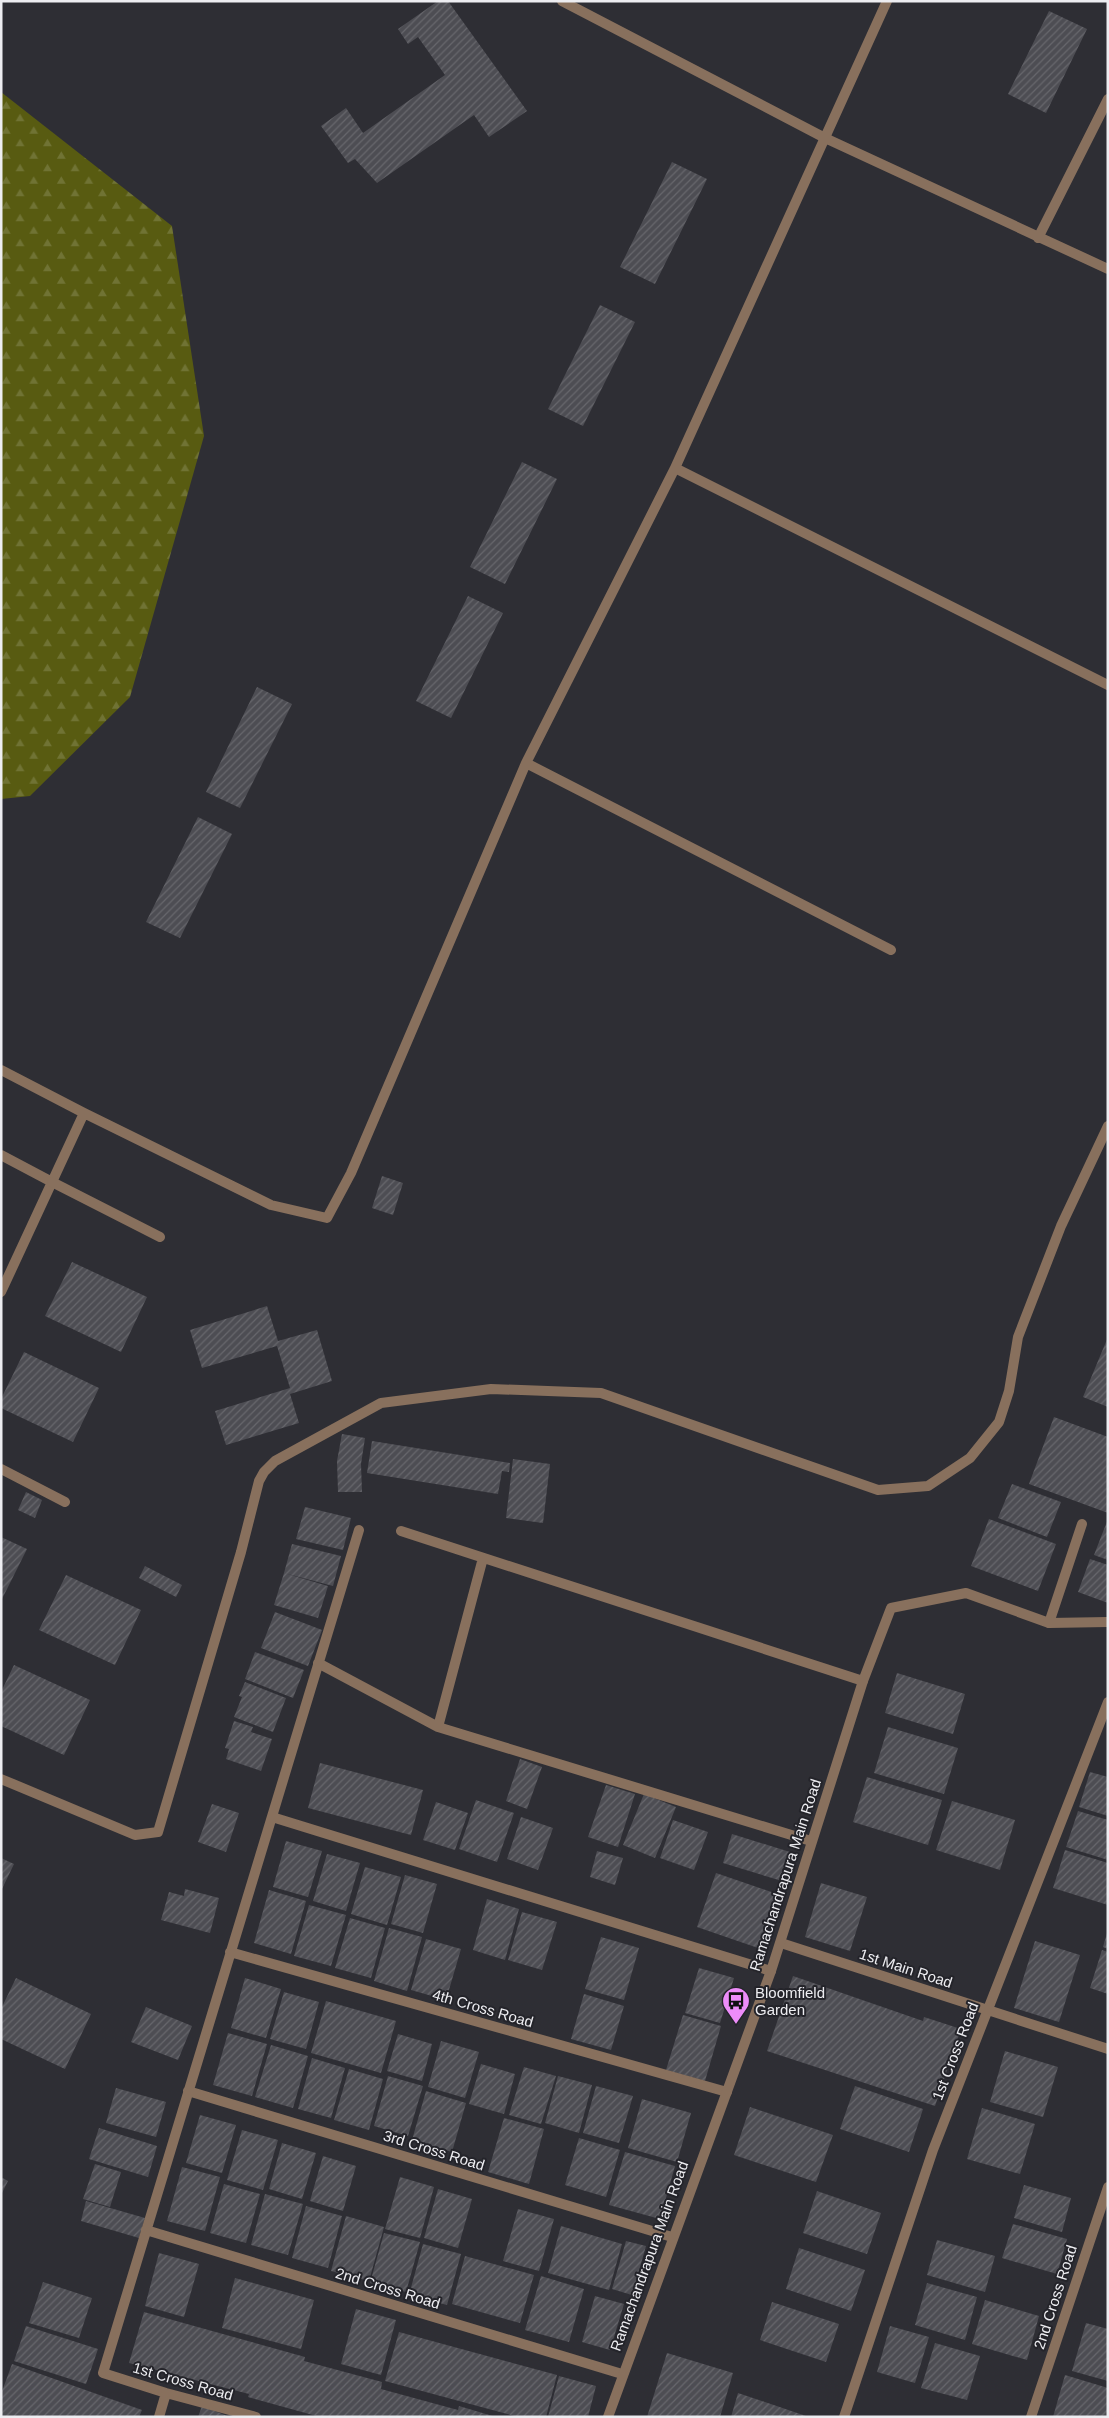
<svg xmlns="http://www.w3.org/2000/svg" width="1109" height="2418" viewBox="0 0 1109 2418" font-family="Helvetica,sans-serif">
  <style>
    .forest { fill: url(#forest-firs) }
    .building { fill: url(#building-hatch) }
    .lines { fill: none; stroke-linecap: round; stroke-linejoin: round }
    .service { stroke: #88705d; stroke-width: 10 }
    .minor { stroke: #88705d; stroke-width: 10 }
    .tertiary { stroke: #88705d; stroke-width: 10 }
    .labels { text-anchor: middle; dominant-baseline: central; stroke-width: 4; stroke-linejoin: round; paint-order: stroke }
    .street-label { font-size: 15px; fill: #ededf1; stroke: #24242a }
    .poi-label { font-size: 15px; fill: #ededf1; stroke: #24242a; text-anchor: start }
  </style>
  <defs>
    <pattern id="forest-firs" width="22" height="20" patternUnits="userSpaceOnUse" patternTransform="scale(1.25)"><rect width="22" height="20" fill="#585b11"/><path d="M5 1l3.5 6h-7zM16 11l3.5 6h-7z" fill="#707334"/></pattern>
    <pattern id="building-hatch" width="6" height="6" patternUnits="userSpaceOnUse" patternTransform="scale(1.25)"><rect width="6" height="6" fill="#4d4d53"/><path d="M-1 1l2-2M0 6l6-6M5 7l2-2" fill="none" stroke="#67676c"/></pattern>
  </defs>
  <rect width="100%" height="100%" fill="#2e2e34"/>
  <!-- forest -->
  <path class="forest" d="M1 92 172 226 204 436 130 697 30 796 1 799Z"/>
  <!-- building -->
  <path class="building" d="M438 1H448L527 111 489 137 474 115 377 183 355 159 348 163 321 126 346 108 363 133 445 75 418 37 408 44 398 29Z
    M1049 11 1087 29 1046 113 1008 94Z
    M672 162 707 179 655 284 620 267Z
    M600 305 635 322 583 426 548 409Z
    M522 462 557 479 505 584 470 567Z
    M468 596 503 613 451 718 416 701Z
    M257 687 292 704 240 808 206 792Z
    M198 817 232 834 180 938 146 922Z
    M382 1176 403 1183 393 1215 372 1208Z
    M72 1262 147 1297 121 1352 45 1316Z
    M267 1306 278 1341 317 1330 332 1381 290 1394 299 1423 226 1445 215 1411 290 1388 277 1346 202 1368 190 1330Z
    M1108 1337V1407L1083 1397Z
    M24 1352 99 1388 73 1442 1 1408V1399Z
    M1054 1417 1108 1437V1513L1029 1484Z
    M342 1434 365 1438 361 1464 362 1492H338L337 1461Z
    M372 1441 510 1463 509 1472 502 1471 498 1494 367 1473Z
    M513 1459 550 1464 543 1523 506 1518Z
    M1012 1484 1061 1502 1047 1537 998 1518Z
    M26 1492 42 1500 35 1518 18 1510Z
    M305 1507 351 1518 343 1550 296 1539Z
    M989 1519 1056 1544 1038 1591 971 1566Z
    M1108 1519V1560L1094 1555Z
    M1 1537 27 1549 1 1601Z
    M292 1544 341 1556 333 1586 284 1573Z
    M1090 1559 1108 1565V1603L1078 1592Z
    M145 1566 182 1585 176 1597 139 1578Z
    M284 1573 328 1586 318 1618 274 1605Z
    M66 1575 141 1610 115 1665 39 1630Z
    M275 1612 322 1630 308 1666 261 1648Z
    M255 1652 304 1670 293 1698 245 1679Z
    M14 1665 90 1700 64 1755 1 1726V1692Z
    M897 1673 965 1694 953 1734 885 1713Z
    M245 1682 286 1698 273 1732 234 1717 242 1697 239 1696Z
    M234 1721 253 1727 251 1732 272 1739 261 1771 226 1759 229 1749 225 1748Z
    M888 1727 958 1748 944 1794 874 1773Z
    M520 1759 542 1767 527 1809 506 1801Z
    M320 1763 423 1790 411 1835 308 1808Z
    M1090 1772 1108 1777V1816L1079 1807Z
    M867 1777 942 1800 928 1845 853 1822Z
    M606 1785 635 1794 618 1847 588 1837Z
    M644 1794 676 1807 655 1858 623 1845Z
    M476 1800 514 1813 497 1862 459 1849Z
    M952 1801 1015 1820 1000 1870 936 1850Z
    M436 1802 468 1813 455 1850 423 1840Z
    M212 1804 239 1813 226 1852 198 1842Z
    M1078 1811 1108 1820V1860L1066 1847Z
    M521 1817 553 1828 538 1870 507 1859Z
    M673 1820 708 1832 694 1870 660 1858Z
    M732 1834 790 1852 782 1881 723 1863Z
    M286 1841 322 1851 308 1897 273 1887Z
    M1065 1850 1108 1863V1905L1053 1888Z
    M597 1851 623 1858 615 1885 590 1877Z
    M327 1854 360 1863 346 1911 313 1901Z
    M1 1858 14 1864 1 1891Z
    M365 1867 401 1877 387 1925 351 1914Z
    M716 1873 780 1895 761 1949 697 1927Z
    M405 1875 437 1884 423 1933 391 1924Z
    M821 1883 867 1897 850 1951 805 1937Z
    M185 1889 219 1898 210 1933 161 1920 169 1892 184 1896Z
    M269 1890 306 1901 291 1954 254 1943Z
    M487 1899 519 1909 505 1960 473 1950Z
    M309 1905 346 1915 331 1966 294 1956Z
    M522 1912 557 1922 542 1970 508 1960Z
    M350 1918 385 1928 371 1978 335 1968Z
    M389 1928 422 1937 407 1991 374 1981Z
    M1107 1933H1108V1949L1103 1947Z
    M601 1937 639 1948 624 2000 585 1989Z
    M426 1939 461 1949 446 2000 411 1990Z
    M1035 1941 1080 1955 1059 2022 1014 2008Z
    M1102 1950 1108 1952V1994L1090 1988Z
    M699 1968 734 1978 720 2023 685 2013Z
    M793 1976 923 2021 924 2017 961 2029 935 2106 767 2051Z
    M16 1978 91 2014 65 2069 1 2039V2009Z
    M245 1978 281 1989 266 2038 231 2028Z
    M284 1992 319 2002 306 2049 270 2039Z
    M584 1994 624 2006 611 2050 571 2039Z
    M326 2001 396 2021 381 2073 311 2053Z
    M146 2007 192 2026 178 2060 131 2042Z
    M683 2015 721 2026 705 2081 666 2070Z
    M228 2033 267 2044 252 2096 213 2085Z
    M398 2034 432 2044 422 2081 387 2071Z
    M441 2041 479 2052 465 2098 428 2087Z
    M271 2045 308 2056 293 2108 255 2097Z
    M1005 2051 1058 2067 1043 2117 990 2102Z
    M312 2058 345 2068 331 2118 298 2109Z
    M481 2064 515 2074 504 2114 469 2104Z
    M524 2067 556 2076 541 2124 509 2115Z
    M349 2069 383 2079 369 2130 334 2120Z
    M388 2076 423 2086 408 2136 374 2126Z
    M558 2076 592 2085 579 2133 545 2123Z
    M596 2086 633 2096 619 2143 583 2133Z
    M855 2086 923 2109 909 2152 840 2129Z
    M116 2088 166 2102 156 2137 106 2123Z
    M426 2091 466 2103 452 2152 412 2140Z
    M642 2099 691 2113 677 2162 628 2148Z
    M750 2107 833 2135 816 2182 734 2155Z
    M982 2108 1035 2124 1020 2174 967 2159Z
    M200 2115 236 2125 222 2173 186 2163Z
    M504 2118 544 2129 529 2184 488 2172Z
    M99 2128 157 2146 148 2177 89 2159Z
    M242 2130 278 2140 263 2190 227 2180Z
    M579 2138 620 2150 606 2197 565 2185Z
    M282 2143 316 2153 302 2199 269 2189Z
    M625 2152 675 2166 660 2219 609 2205Z
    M323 2156 356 2166 343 2211 310 2201Z
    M95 2164 121 2172 110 2207 83 2199Z
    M182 2167 220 2177 205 2231 167 2221Z
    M1 2177 8 2181 1 2195Z
    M400 2177 434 2187 420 2238 385 2229Z
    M224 2184 260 2194 246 2243 210 2233Z
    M1024 2185 1071 2198 1062 2232 1014 2218Z
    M438 2189 472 2199 458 2248 424 2238Z
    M817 2191 881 2213 867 2254 803 2233Z
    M265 2194 303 2204 288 2255 251 2245Z
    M86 2201 145 2218 139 2238 81 2221Z
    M306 2206 342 2216 328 2268 292 2258Z
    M518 2209 554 2219 539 2271 503 2261Z
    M346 2216 384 2227 369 2281 331 2271Z
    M1013 2224 1067 2239 1057 2274 1002 2258Z
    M561 2226 622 2244 609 2290 548 2273Z
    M384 2233 420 2242 406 2292 370 2283Z
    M937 2240 995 2256 985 2292 927 2275Z
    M626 2241 646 2246 632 2295 612 2289Z
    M423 2244 461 2254 447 2305 409 2295Z
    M799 2248 865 2270 851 2311 786 2289Z
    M159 2253 199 2264 184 2317 145 2306Z
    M465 2256 534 2275 520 2323 452 2304Z
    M541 2276 584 2289 569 2342 525 2330Z
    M235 2278 314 2300 301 2349 222 2328Z
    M43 2282 92 2298 79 2338 29 2323Z
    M927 2283 977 2297 965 2340 915 2325Z
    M595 2296 624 2304 610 2350 582 2342Z
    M985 2300 1039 2316 1027 2360 972 2344Z
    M772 2302 839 2324 826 2362 760 2340Z
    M356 2309 396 2320 381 2375 341 2364Z
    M144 2312 305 2357 304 2361 382 2382 381 2389 458 2410 459 2406 496 2417H320L248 2397 249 2394 129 2363Z
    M1086 2323 1108 2329V2381L1072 2371Z
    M26 2326 98 2349 86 2384 14 2361Z
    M890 2326 929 2337 915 2383 877 2372Z
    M399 2332 557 2375 546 2417H518L385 2381Z
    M935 2343 980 2356 967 2400 921 2388Z
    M667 2353 733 2373 720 2417H647Z
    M12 2364 142 2410 139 2417H1V2394Z
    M1065 2375 1108 2388V2417H1053Z
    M559 2376 596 2386 588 2417H548Z
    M738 2393 806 2416V2417H731Z
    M202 2406 230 2417H198Z"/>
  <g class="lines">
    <!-- service -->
    <path class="service" d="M562 1 825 138 1108 269
      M1038 238 1108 99
      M675 468 1108 685
      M526 763 891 950
      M1 1070 84 1113 271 1205 327 1218 351 1173 526 763 675 468 887 1
      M1 1155 52 1182
      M1 1292 84 1113
      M1 1469 65 1502
      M1 1779 135 1835 158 1832 241 1552 259 1481 264 1472 275 1461 381 1403 491 1389 601 1393 878 1490 928 1486 970 1458 999 1422 1009 1391 1018 1337 1061 1226 1108 1126"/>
    <!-- minor -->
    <path class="minor" d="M52 1182 160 1237
      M401 1531 863 1681
      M1049 1623 1082 1524
      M318 1663 438 1727 811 1841
      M438 1727 483 1558
      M272 1817 771 1971
      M781 1943 1108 2049
      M230 1952 727 2092
      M188 2091 672 2237
      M146 2230 622 2374
      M159 2417 166 2393
      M256 2417 166 2393 103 2373 359 1530
      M844 2417 933 2150 1108 1702
      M1031 2417 1108 2187"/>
    <!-- tertiary -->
    <path class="tertiary" d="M608 2417 771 1971 863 1681 891 1608 966 1593 1049 1623 1108 1622"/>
  </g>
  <!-- icons -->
  <defs>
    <symbol id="bus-pin" viewBox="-11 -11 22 30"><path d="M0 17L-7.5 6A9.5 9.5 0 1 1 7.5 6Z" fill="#ed8cf9" stroke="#24242a"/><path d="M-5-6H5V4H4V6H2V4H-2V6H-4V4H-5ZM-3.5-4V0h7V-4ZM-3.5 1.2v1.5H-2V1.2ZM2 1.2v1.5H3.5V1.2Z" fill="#111"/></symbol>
  </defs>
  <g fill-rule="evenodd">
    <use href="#bus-pin" x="720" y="1985" width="32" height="43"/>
  </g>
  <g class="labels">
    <!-- street labels -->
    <g class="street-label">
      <text transform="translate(785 1875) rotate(-72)">Ramachandrapura Main Road</text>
      <text transform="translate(906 1968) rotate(18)">1st Main Road</text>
      <text transform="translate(483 2008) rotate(16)">4th Cross Road</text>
      <text transform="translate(955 2051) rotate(-69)">1st Cross Road</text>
      <text transform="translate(434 2150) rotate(17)">3rd Cross Road</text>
      <text transform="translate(649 2256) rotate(-70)">Ramachandrapura Main Road</text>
      <text transform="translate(388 2288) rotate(17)">2nd Cross Road</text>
      <text transform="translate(1055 2297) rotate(-72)">2nd Cross Road</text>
      <text transform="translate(183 2381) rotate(16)">1st Cross Road</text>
    </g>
    <!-- poi labels -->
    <g class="poi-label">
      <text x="755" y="1992">Bloomfield<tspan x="755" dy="17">Garden</tspan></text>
    </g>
  </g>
  <!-- border -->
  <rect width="1109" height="2418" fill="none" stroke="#ededf1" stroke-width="5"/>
</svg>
